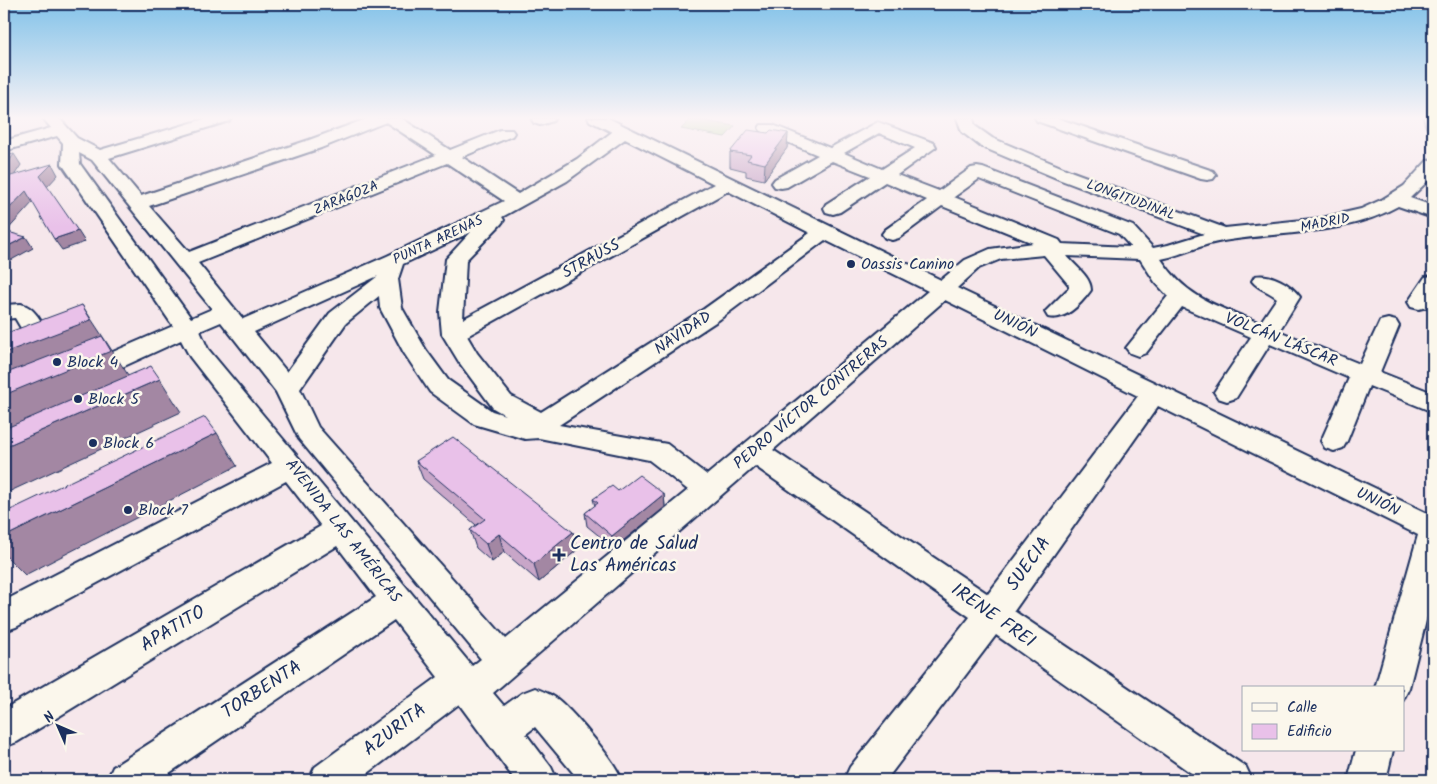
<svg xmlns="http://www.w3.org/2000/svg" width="1437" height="784" viewBox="0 0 1437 784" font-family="Kalam,sans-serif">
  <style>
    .green { fill: #acd795; stroke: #64837a }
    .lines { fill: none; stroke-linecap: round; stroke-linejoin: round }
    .minor-casing { stroke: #1b2f5e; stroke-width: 4 }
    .minor { fill: #fbf7ec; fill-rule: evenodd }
    .wall { fill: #c8a6c8; stroke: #1b2f5e }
    .shaded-wall { fill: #a387a3; stroke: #1b2f5e }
    .building { fill: #e9c1e9; stroke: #1b2f5e }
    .poi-dot { fill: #1b2f5e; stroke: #fbf7ec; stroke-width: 2 }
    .labels { text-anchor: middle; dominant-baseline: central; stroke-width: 5; stroke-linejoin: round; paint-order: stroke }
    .far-street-label { font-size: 14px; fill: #1b2f5e; stroke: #fbf7ec }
    .street-label { font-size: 16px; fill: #1b2f5e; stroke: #fbf7ec }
    .poi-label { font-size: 16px; fill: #1b2f5e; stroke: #fbf7ec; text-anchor: start }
    .near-poi-label { font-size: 19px; fill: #1b2f5e; stroke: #fbf7ec; text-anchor: start }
    .near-street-label { font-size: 19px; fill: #1b2f5e; stroke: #fbf7ec }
  </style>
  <rect width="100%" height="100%" fill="#f6e7eb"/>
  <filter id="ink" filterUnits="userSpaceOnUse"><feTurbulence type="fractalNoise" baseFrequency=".02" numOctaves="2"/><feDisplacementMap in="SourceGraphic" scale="10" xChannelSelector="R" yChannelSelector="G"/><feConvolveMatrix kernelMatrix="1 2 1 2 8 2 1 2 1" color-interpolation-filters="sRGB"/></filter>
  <g filter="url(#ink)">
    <!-- green -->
    <path class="green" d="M691 119 735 126 725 137 681 129Z"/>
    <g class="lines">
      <defs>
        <path id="minor" d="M43 118H59L77 138 100 150 208 118H231L229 121 109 158 141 196 309 140 369 118H401L450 150 500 130H512L514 133 512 136 462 157 518 194 577 159 612 132 590 121 588 118H608L941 280 965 260 990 249 1033 243 942 206 899 238 892 240 885 238 882 234 885 230 927 200 885 182 840 212 833 214 826 212 824 208 826 204 870 176 832 161 787 187 781 188 775 187 772 183 775 179 818 155 761 131 759 128 761 125H773L830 148 878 122 934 143 936 147 897 175 939 191 971 168 977 167 983 168 1133 226 1153 248 1168 245 1204 234 1061 180 980 146 962 132 957 118H973L975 126 992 138 1073 172 1225 228 1322 218 1361 209 1383 199 1404 186 1427 161 1433 160V176L1410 198 1433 206V218L1398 206C1345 236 1281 231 1223 241 1202 244 1182 255 1161 259 1188 300 1218 306 1260 323L1277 298C1270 292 1258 289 1252 281L1255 276C1272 273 1291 284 1300 297L1279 331 1360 364 1380 321 1388 319 1396 321 1399 326 1380 372 1433 393V412L1369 386 1347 441 1343 448 1334 451 1325 448 1321 441 1349 378 1270 344 1236 398 1227 401 1218 398 1214 392 1251 337 1182 307 1146 353 1138 356 1130 353 1126 348 1130 343 1168 296 1155 282 1140 259 1067 256C1075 266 1091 277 1091 290 1081 304 1065 321 1048 317L1045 312 1069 288V285L1044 255 1001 259 979 268 957 288 1433 516V593L1409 688 1403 700V688H1375L1418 535 1158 406 1014 611 1246 767 1252 780H1201L996 635 886 780H844L850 767 970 617 755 466 493 693 504 706 522 693 535 688C545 692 555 696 562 703 578 718 615 761 622 780H579L535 727 526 734 551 767 557 780H515L459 704 359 780H309L315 767 438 677 394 620 159 780H107L113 767 376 597 337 546 17 742 4 747V709L321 526 286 481 16 627 4 631V601L272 463 190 357 181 340 96 379 87 381 78 379 75 373 78 367 173 326 62 164 63 143 57 136 4 151V141L51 128ZM386 122 436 155 189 252 149 206 321 148ZM879 133 915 148 882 169 844 153ZM625 139 714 184 463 319 466 260 501 224 504 220 502 217 567 181ZM79 153 92 160 212 309 191 318 80 164ZM447 163 504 201 387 256 243 319 198 263ZM979 179 1119 234 1131 247 1062 244 1059 240 954 197ZM728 191 810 233 704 309 541 412 511 396 477 353 467 336ZM471 232 446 259 440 312 442 334 459 362 493 408 505 415 492 411 448 380 426 350 402 308 398 279 403 264ZM825 240 928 291 707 475 667 444 559 425 720 319ZM378 276 330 313 287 372 254 332ZM379 296 380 308 404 353 430 392 474 424 525 439 539 438 649 460 688 490 506 639 318 427 300 389 346 323ZM945 300 1138 396 988 594 773 450ZM221 322 276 392 299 439 481 659 472 666 208 349 200 331Z
          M534 118H555L553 121 540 125 534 123 532 120Z
          M1035 118H1057L1213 171 1216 175 1213 179 1207 180 1201 179 1037 121Z
          M1424 118H1433V129L1427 127Z
          M1433 276V297L1427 307 1419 309 1411 307 1408 302 1425 277Z
          M21 304C37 308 43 326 51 340L47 345 39 347 31 345 15 318 4 319V305Z
          M1356 750H1393L1386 780H1348Z"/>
      </defs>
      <!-- minor casing -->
      <use href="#minor" class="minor-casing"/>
      <!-- minor -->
      <use href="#minor" class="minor"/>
    </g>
    <!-- wall -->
    <path class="wall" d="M768 133H788L787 148 764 180 746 176V171L730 167V152Z
      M416 461 573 532 577 550 539 582 504 552 492 562 476 548 470 530 476 525 423 479Z
      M618 491 664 494 665 507 614 548 587 526 585 513 595 506 593 499Z"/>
    <!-- shaded-wall -->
    <path class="shaded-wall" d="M788 133 787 148 764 180 765 164Z
      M14 154 21 165 4 191V169Z
      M52 164 58 175 47 187 40 176Z
      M26 191 33 202 4 234V214Z
      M78 231 85 242 62 250 54 239Z
      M26 237 33 248 4 264V248Z
      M82 305 134 384 4 439V353Z
      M160 379 181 412 4 494V447Z
      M217 433 237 466 25 575 4 554V537Z
      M664 494 665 507 614 548 612 536Z
      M573 532 577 550 539 582 534 564Z
      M499 534 504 552 492 562 486 544Z"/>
    <!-- building -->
    <path class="building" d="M748 130 768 133 771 130 788 133 765 164 747 160 751 155 730 152Z
      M14 154 4 169V156Z
      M52 164 40 176 78 231 54 239 26 191 4 214V178Z
      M4 231 26 237 4 248Z
      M82 305 91 320 4 353V334Z
      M102 336 111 351 4 395V374Z
      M151 366 160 379 4 447V429Z
      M205 417 217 433 4 537V513Z
      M453 437 573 532 534 564 499 534 486 544 470 530 485 519 416 461Z
      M639 475 664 494 612 536 585 513 598 503 593 499 612 486 618 491Z"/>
  </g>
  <!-- sky -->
  <linearGradient id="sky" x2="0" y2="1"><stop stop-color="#82c2e9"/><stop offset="0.52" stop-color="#fbf4f6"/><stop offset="1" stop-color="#fbf4f6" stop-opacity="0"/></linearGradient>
  <rect width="1437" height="227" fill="url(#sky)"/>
  <!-- markers -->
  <g class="poi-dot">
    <circle cx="851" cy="264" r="5"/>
    <circle cx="57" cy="362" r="5"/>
    <circle cx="78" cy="399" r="5"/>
    <circle cx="93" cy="443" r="5"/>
    <circle cx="128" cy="510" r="5"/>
    <path d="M556.5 547.5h5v5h5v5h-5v5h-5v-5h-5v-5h5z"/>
  </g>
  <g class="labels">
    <!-- far-street labels -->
    <g class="far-street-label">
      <text transform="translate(346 198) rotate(-22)">ZARAGOZA</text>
      <text transform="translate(1131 200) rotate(20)">LONGITUDINAL</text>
      <text transform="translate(1325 223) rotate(-11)">MADRID</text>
      <text transform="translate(438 240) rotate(-25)">PUNTA ARENAS</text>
    </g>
    <!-- street labels -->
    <g class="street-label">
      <text transform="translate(591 259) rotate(-29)">STRAUSS</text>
      <text transform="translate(1015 324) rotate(26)">UNIÓN</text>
      <text transform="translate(683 333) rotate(-34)">NAVIDAD</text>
      <text transform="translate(1281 340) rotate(22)">VOLCÁN LÁSCAR</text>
      <text transform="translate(811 403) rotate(-40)">PEDRO VÍCTOR CONTRERAS</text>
      <text transform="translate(1378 502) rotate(26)">UNIÓN</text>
      <text transform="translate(343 531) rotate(52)">AVENIDA LAS AMÉRICAS</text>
    </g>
    <!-- poi labels -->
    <g class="poi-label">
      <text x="861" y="264">Oassis Canino</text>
      <text x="67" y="362">Block 4</text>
      <text x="88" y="399">Block 5</text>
      <text x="103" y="443">Block 6</text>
      <text x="138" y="510">Block 7</text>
    </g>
    <!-- near-poi labels -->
    <g class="near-poi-label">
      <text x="570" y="544">Centro de Salud<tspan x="570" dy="22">Las Américas</tspan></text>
    </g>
    <!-- near-street labels -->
    <g class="near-street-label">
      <text transform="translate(1029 564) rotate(-54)">SUECIA</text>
      <text transform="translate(993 616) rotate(35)">IRENE FREI</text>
      <text transform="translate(173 629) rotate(-31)">APATITO</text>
      <text transform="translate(262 690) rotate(-33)">TORBENTA</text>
      <text transform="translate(395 730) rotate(-37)">AZURITA</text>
    </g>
  </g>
  <!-- margin -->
  <rect width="1437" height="784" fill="none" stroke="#fbf7ec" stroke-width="20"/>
  <rect x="10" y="10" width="1417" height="764" fill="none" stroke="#1b2f5e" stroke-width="2" filter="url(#ink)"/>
  <!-- legend -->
  <rect x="1242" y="686" width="162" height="65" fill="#fbf7ec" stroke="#a1a7b3"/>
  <rect x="1252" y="703" width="25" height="8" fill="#fbf7ec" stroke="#a1a7b3"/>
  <text x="1287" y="712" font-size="15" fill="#1b2f5e">Calle</text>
  <rect x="1252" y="724" width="25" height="15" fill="#e9c1e9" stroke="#a1a7b3"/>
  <text x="1287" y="736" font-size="15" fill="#1b2f5e">Edificio</text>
  <!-- north arrow -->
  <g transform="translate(58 726) rotate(315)" stroke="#fbf7ec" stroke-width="4" paint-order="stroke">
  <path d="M0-4L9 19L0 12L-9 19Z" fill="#1b2f5e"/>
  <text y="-8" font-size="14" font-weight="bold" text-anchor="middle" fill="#1b2f5e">N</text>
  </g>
</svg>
